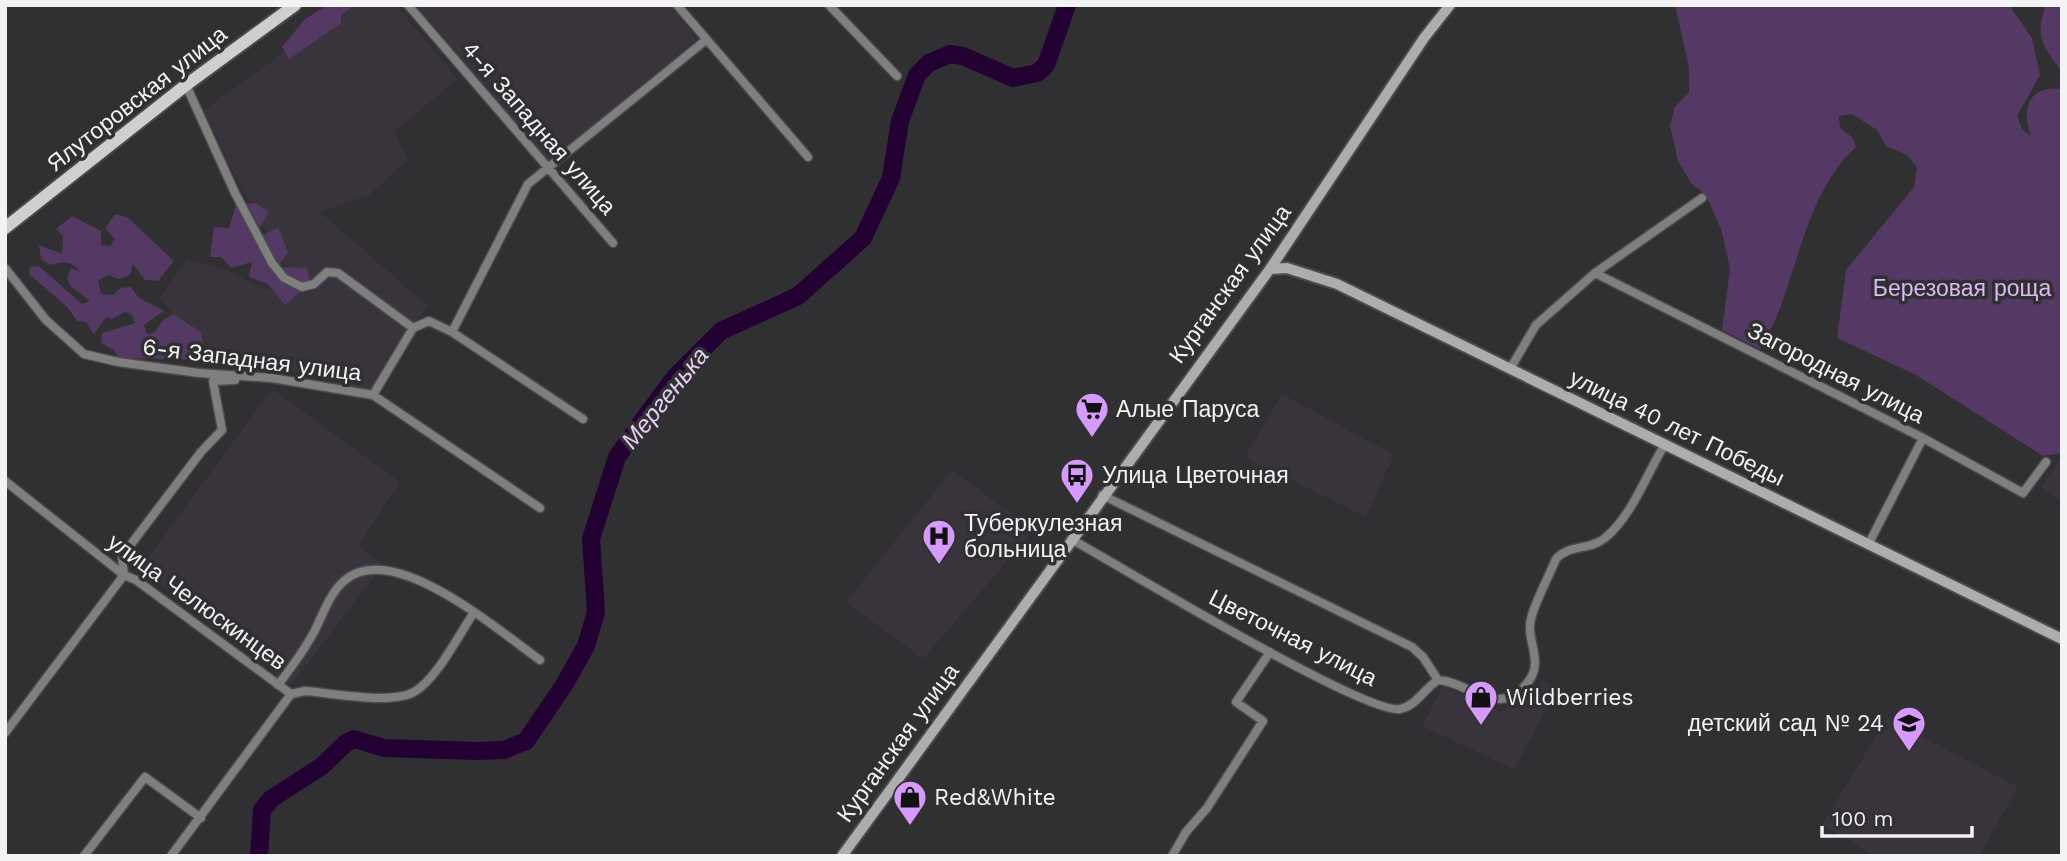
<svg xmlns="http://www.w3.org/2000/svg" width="2067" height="861" viewBox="0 0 2067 861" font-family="'Work Sans',sans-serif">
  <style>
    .built { fill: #39343c }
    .green { fill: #533963 }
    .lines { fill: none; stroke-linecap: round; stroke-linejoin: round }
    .river { stroke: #230133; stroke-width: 18 }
    .street-casing { stroke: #4b4a4c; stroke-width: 11 }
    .secondary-casing { stroke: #4b4a4c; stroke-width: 14 }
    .primary-casing { stroke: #4b4a4c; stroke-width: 16 }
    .street { stroke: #807f80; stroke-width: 8 }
    .secondary { stroke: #adacae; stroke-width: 10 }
    .primary { stroke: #d0ced1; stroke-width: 12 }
    .labels { text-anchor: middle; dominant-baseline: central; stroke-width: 7; stroke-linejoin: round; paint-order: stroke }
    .street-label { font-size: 23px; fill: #f3f2f4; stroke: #302f31 }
    .park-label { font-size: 23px; fill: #dcb8f4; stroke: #302f31 }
    .poi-label { font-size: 23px; fill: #f3f2f4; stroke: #302f31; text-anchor: start }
    .water-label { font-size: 24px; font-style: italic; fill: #e5cdf5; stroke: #302f31 }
  </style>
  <rect width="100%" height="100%" fill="#302f31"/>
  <!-- built -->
  <path class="built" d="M350 5H396L458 79 394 132 408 160 369 195 320 212 428 306 412 325 339 271 305 284 283 263 237 180 204 110Z
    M416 5H669L697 39 549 161Z
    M187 259 229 271 264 289 308 292 327 275 338 276 409 329 370 391 277 368 210 358 160 298Z
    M272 389 400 482 358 546 383 565 291 685 140 569Z
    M1282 394 1394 455 1366 517 1245 457Z
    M2062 455V501L2041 488Z
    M952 470 1034 530 923 659 846 602Z
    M1543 680 1558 688 1514 769 1422 726 1443 686 1501 712Z
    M1887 718 2018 787 1979 856H1875L1822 825Z"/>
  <!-- green -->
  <path class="green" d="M328 5H355L341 15V23L289 59 282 47 305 19Z
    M1675 5H2009L2032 38 2040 75 2017 116 2022 129 2031 136C2021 112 2027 84 2062 89V453L2043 456 1916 375 1837 338 1846 270 1914 187 1917 168 1907 155 1886 146 1877 130 1852 114 1839 116 1840 128 1853 138 1856 147C1811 188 1800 256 1779 311 1774 324 1766 337 1760 349L1722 330 1730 269 1722 232 1706 195 1691 183 1678 161 1670 125 1675 107 1689 92V68Z
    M2046 5H2062V72C2043 45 2034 38 2046 5Z
    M255 203 269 212 259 229 264 235 278 227 288 252 278 267 307 268 310 283 285 305 268 284 249 277 252 262 231 268 221 257H210L214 227 229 228 236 205Z
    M115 214 127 217 174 261 158 281 145 280 133 264 130 275 119 279 108 275 98 281 101 294 113 295 120 288 131 287 139 298 164 311 144 325 147 334 154 333 163 320 173 314 201 332 205 360 118 358 115 351 101 343 102 333 135 323 132 315 125 312 112 319 106 317 94 334 86 322 77 321 68 308 29 274 30 267 39 266 82 304 90 301 70 286 67 278 71 268 80 271C72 261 62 261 50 265L41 259 39 245 62 254 63 236 56 229 72 216 101 231V245L110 246 115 239 105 228Z"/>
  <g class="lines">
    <!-- river -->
    <path class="river" d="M259 856 262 810 271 799 322 766 346 743 354 739 384 748 477 751 504 750 526 741 564 685 586 646 596 612 591 539 617 457 646 416 675 377 721 331 798 296 863 238 891 178 900 121 917 75 929 63 950 54 963 56 1013 78 1037 73 1046 65 1067 5"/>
    <defs>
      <path id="street" d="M408 5 613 243
        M677 5 808 157
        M829 5 897 76
        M186 85 235 193 272 263 284 278 302 287 314 284 327 272 338 273 413 328 429 321 452 332 583 419
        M5 268 46 320 84 354 118 362 199 373 272 378 373 395 540 508
        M1595 273 1923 438 2023 493 2046 462
        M452 332 528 184 706 40
        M1510 369 1536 325 1595 273 1702 198
        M373 395 413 328
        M5 481 124 575 136 580 291 694 305 691C332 693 391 705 414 692 436 680 458 636 473 614
        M1102 495 1412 647 1423 657 1438 680
        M1071 539C1118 565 1365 715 1400 709 1416 706 1424 689 1438 680 1460 681 1478 700 1500 699 1516 699 1535 680 1535 663 1535 646 1526 633 1532 615 1538 596 1548 578 1556 559 1569 544 1589 551 1605 538 1632 516 1646 475 1664 446
        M1868 545 1923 438
        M278 685C291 668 304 651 314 632 323 615 329 594 344 581 392 538 499 631 540 660
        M5 733 124 575 122 556 201 452 222 430 213 381 235 380
        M84 856 145 777 201 818
        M171 856 291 694
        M1172 856 1186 832 1207 808 1263 721 1236 702 1270 652"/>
      <path id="secondary" d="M1270 269 1287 268 1337 284 2062 639
        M842 856 1270 269 1424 38 1450 5"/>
      <path id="primary" d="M5 228 186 85 295 5"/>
    </defs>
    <!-- street casing -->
    <use href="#street" class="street-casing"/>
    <!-- secondary casing -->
    <use href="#secondary" class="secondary-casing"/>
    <!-- primary casing -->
    <use href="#primary" class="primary-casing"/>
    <!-- street -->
    <use href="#street" class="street"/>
    <!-- secondary -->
    <use href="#secondary" class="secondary"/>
    <!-- primary -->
    <use href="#primary" class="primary"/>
  </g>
  <!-- icons -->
  <defs>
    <symbol id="supermarket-pin" viewBox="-11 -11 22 30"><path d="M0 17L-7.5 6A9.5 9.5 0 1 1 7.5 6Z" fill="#d69bfa" stroke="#302f31"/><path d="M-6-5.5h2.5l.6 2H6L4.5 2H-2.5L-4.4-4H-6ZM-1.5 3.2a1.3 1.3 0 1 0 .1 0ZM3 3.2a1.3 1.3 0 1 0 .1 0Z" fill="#111"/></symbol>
    <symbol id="bus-pin" viewBox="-11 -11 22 30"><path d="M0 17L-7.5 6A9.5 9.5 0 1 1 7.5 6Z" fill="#d69bfa" stroke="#302f31"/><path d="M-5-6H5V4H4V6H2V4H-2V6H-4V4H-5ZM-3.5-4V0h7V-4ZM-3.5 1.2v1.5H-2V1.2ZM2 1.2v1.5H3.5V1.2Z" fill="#111"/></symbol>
    <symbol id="hospital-pin" viewBox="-11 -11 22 30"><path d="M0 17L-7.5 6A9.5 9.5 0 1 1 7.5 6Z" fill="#d69bfa" stroke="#302f31"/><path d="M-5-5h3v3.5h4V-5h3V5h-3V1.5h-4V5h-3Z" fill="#111"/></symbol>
    <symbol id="shop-pin" viewBox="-11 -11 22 30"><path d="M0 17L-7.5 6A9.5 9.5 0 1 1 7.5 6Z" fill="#d69bfa" stroke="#302f31"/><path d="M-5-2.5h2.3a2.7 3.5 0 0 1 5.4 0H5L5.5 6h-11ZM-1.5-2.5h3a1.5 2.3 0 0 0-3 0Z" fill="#111"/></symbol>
    <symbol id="school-pin" viewBox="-11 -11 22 30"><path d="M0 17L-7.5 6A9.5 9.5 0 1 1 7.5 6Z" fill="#d69bfa" stroke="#302f31"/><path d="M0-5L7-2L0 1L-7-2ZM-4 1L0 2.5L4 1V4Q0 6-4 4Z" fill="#111"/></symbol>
  </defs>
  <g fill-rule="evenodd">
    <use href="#supermarket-pin" x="1073" y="390" width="38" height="52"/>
    <use href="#bus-pin" x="1058" y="456" width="38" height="52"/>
    <use href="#hospital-pin" x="920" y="517" width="38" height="52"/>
    <use href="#shop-pin" x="1462" y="678" width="38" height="52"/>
    <use href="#school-pin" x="1890" y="704" width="38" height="52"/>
    <use href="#shop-pin" x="891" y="778" width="38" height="52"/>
  </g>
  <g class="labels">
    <!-- street labels -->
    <g class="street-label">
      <text transform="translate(137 99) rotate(-38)">Ялуторовская улица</text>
      <text transform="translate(539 128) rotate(49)">4-я Западная улица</text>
      <text transform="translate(1230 284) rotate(-54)">Курганская улица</text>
      <text transform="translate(252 360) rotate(7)">6-я Западная улица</text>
      <text transform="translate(1836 373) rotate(27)">Загородная улица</text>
      <text transform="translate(1677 428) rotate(26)">улица 40 лет Победы</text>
      <text transform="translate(197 602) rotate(36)">улица Челюскинцев</text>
      <text transform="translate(1293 638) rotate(27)">Цветочная улица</text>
      <text transform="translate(898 743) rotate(-54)">Курганская улица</text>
    </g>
    <!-- park labels -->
    <g class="park-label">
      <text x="1962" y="288">Березовая роща</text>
    </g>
    <!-- poi labels -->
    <g class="poi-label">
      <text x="1116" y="409">Алые Паруса</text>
      <text x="1102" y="475">Улица Цветочная</text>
      <text x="964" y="523">Туберкулезная<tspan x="964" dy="26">больница</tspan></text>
      <text x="1506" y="697">Wildberries</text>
      <text x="1884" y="723" text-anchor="end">детский сад № 24</text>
      <text x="934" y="797">Red&amp;White</text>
    </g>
    <!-- water labels -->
    <g class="water-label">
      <text transform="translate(665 398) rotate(-51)">Мергенька</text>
    </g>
  </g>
  <!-- border -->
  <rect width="2067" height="861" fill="none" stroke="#f3f2f4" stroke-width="14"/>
  <!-- scale -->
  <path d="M1822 826v10h150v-10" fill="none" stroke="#f3f2f4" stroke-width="3.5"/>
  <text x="1832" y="826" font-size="21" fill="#f3f2f4" stroke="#302f31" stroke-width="5" paint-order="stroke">100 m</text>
</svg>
